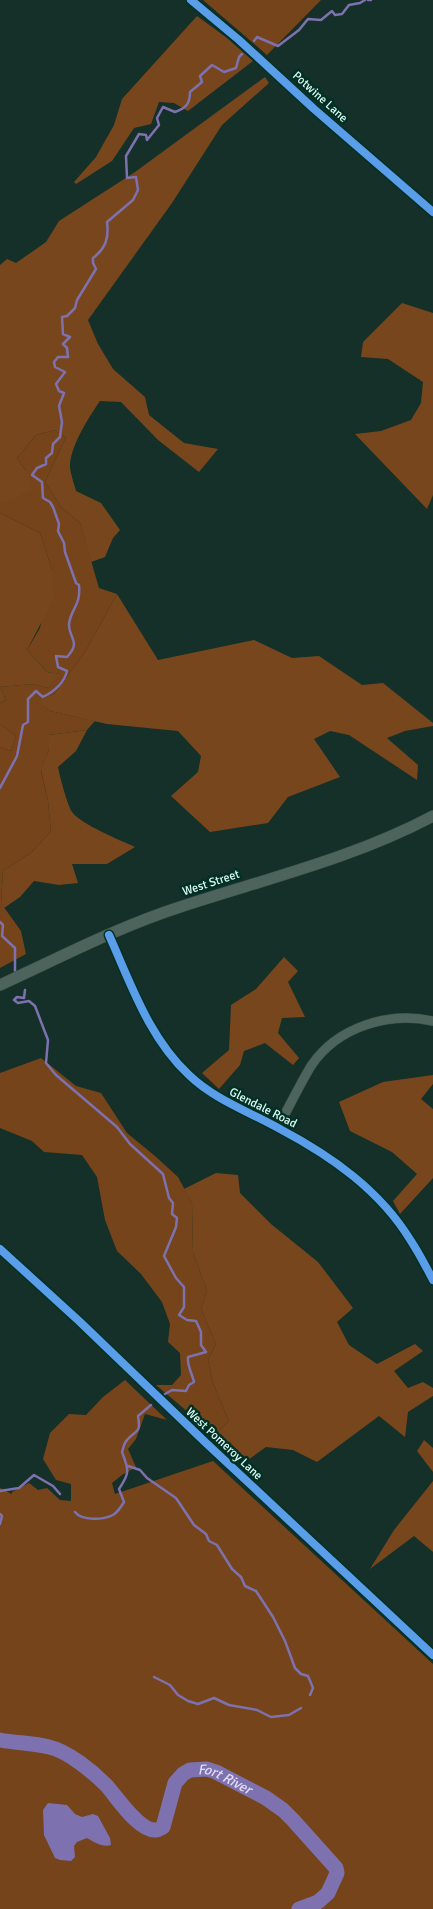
<svg xmlns="http://www.w3.org/2000/svg" width="433" height="1909" viewBox="0 0 433 1909" font-family="Signika,sans-serif">
  <style>
    .green { fill: #76441a }
    .forest { fill: #78461d }
    .water { fill: #7d72af }
    .lines { fill: none; stroke-linecap: round; stroke-linejoin: round }
    .stream { stroke: #7d72af; stroke-width: 2.5 }
    .river { stroke: #7d72af; stroke-width: 15 }
    .minor-casing { stroke: #374d47; stroke-width: 10 }
    .secondary-casing { stroke: #374d47; stroke-width: 12 }
    .minor { stroke: #4d645d; stroke-width: 9 }
    .secondary { stroke: #4d645d; stroke-width: 11 }
    .cycleway-casing { stroke: #003026; stroke-width: 11 }
    .cycleway { stroke: #5a9eea; stroke-width: 8 }
    .labels { text-anchor: middle; dominant-baseline: central; stroke-width: 5; stroke-linejoin: round; paint-order: stroke }
    .street-label { font-size: 12px; fill: #ddfbf1; stroke: #003026 }
    .water-label { font-size: 14px; font-style: italic; fill: #e0ddf0; stroke: #003026 }
  </style>
  <rect width="100%" height="100%" fill="#143029"/>
  <!-- green -->
  <path class="green" d="M203 0H321L267 55Z
    M54 430 66 437 45 482 61 507 80 523 99 588 117 594 85 652 55 693 38 702 50 711 95 721 87 730 49 735V749L41 771 48 801 51 831 32 852 3 871 1 903 21 931 26 954 0 968V747L11 751 16 736 0 724V703L6 700 0 687 33 684 49 688 60 674 47 672 27 650 40 628 52 570 40 533 0 513V502H6L26 471 17 458 36 435Z
    M41 1058 76 1086 101 1093 127 1133 155 1156 178 1177 192 1203 193 1252 207 1291 201 1309 216 1344 208 1360 213 1383 229 1421 215 1435 156 1385H172L181 1375 180 1353 168 1342 170 1324 162 1302 141 1274 117 1251 105 1220 97 1177 82 1155 44 1152 32 1141 0 1128V1073Z
    M125 1380 167 1420 145 1414 136 1439 128 1449 136 1467 122 1475 112 1483 115 1494 213 1461 433 1664V1909H0V1488L12 1494V1492L29 1483 38 1490 47 1488 60 1500 71 1501V1484L56 1480 43 1459 50 1433 69 1414 86 1415 103 1397Z"/>
  <!-- forest -->
  <path class="forest" d="M197 16 227 38 253 61 188 111 174 103 159 102 151 124 134 128 112 161 76 184 74 182 96 157 114 125 122 99Z
    M265 77 269 83 222 125 172 203 88 320 98 344 113 369 145 397 149 415 184 443 218 449 199 472 158 440 121 402 100 401C89 417 69 448 70 468 71 475 74 484 76 491L101 503 120 530 113 538 105 557 91 562 80 523 61 507 45 482 66 437 54 430 36 435 17 458 26 471 32 490 6 502H0V265L7 259 16 263 46 242 59 221 135 172Z
    M402 303 433 313V495L427 509 355 434 381 431 411 420 421 403 423 382 388 359 361 357 363 342Z
    M0 513 40 533 52 570 53 600 27 650 47 672 61 674 49 688 33 684 0 687 6 700 0 703Z
    M117 594 158 660 254 640 292 658 319 656 362 685 383 683 433 723V726L405 731 387 738 418 765 417 780 349 735 330 731 314 739 340 777 288 797 268 823 210 832 171 796 198 772 201 756 178 731 107 724 50 711 37 702 55 693 85 652Z
    M0 724 16 736 11 751 0 747Z
    M87 730 76 751 58 767C60 777 67 804 72 812 82 825 120 840 135 847L107 864H72L78 883 59 885 34 881 20 897 4 908 1 903 3 871 32 852 51 831 48 801 41 770 49 749V735Z
    M284 957 298 971 288 982 305 1017 282 1018 278 1033 299 1058 293 1065 265 1043 244 1051 240 1065 219 1089 202 1073 229 1050 231 1005 256 989Z
    M433 1075V1084L421 1099 433 1109V1178L400 1214 393 1201 417 1174 392 1152 350 1131 339 1102 383 1082Z
    M216 1173 238 1175 240 1193 271 1224 318 1262 353 1308 337 1322 349 1345 377 1364 415 1344 423 1351 394 1371 408 1388 423 1382 433 1388V1396L408 1412 405 1437 379 1416 317 1462 293 1450 266 1447 245 1462 215 1435 229 1421 213 1383 208 1360 216 1344 201 1309 207 1291 193 1252 192 1203 184 1189Z
    M424 1440 433 1448V1472L417 1451Z
    M433 1481V1552L414 1536 370 1569 394 1530Z"/>
  <!-- water -->
  <path class="water" d="M48 1803 67 1805 75 1814 82 1817 93 1814 98 1816 110 1838 111 1845C103 1848 94 1842 87 1838L77 1842 74 1846 75 1857 71 1861 60 1860 55 1858 44 1835 43 1810Z"/>
  <g class="lines">
    <!-- stream -->
    <path class="stream" d="M368 0H371
      M254 41 257 37 278 46 299 30 308 19 321 20 332 11 335 15 342 14 349 5 360 3 365 0
      M0 788 17 756 23 725 28 722V699L36 691 43 697C53 692 64 683 67 671L58 667 56 656 67 657C82 641 68 638 69 624 71 608 81 606 79 585L76 583 65 552 64 543 58 531 59 524 53 507 50 502 43 498 42 482 32 475 37 468 46 464V458L52 453 53 444 60 437 62 422 59 406 64 393 59 391 56 384 65 372 55 367 54 362 58 357H68L67 348 63 344 70 337 63 334 62 317 67 316 75 308 77 300 96 269 93 263V258C106 248 109 238 107 222L133 200 138 190 136 177 127 178 126 156 139 134 146 135 147 140 159 125 157 118 163 107 175 112C186 108 190 104 190 92L202 82 200 76 212 65 224 72 236 68 239 57 242 54
      M0 922 3 925 2 936 15 948V971
      M25 990 24 998 17 997 14 1000 18 1003 29 1001 35 1006 48 1040 46 1063 56 1075 117 1127 130 1144 163 1174 169 1198 173 1203 172 1214 177 1218 176 1227 164 1256 176 1278 184 1287V1307L179 1315 187 1320 196 1321 201 1332V1345L206 1352 188 1357C187 1366 192 1373 194 1382L189 1385 186 1391 172 1390 165 1394
      M128 1466 140 1470 147 1478 176 1498 194 1525 206 1534 209 1541 217 1545 232 1569 241 1577 245 1586 256 1591 273 1617 285 1641 295 1668 301 1674 308 1676 313 1688 310 1695
      M0 1491 19 1488 34 1475 53 1486 60 1494
      M75 1512C82 1521 103 1520 113 1515 118 1512 121 1507 124 1502L119 1489C130 1473 129 1470 122 1452 123 1449 124 1443 127 1440 137 1429 141 1434 138 1416L151 1405
      M0 1514 2 1516 0 1524
      M154 1677 170 1685 178 1695 188 1701 198 1704 214 1698 229 1705 257 1710 271 1717 289 1715 301 1708"/>
    <!-- river -->
    <path class="river" id="s1" d="M0 1740C16 1743 33 1743 49 1747 68 1751 93 1772 106 1785 117 1797 139 1832 156 1830 159 1830 161 1828 163 1827L175 1783 183 1774 190 1770 207 1769 216 1772 266 1798 283 1810 293 1820 336 1868 337 1873 328 1893 318 1902 299 1909"/>
    <defs>
      <path id="minor" d="M191 0 239 40 314 109 433 212
        M109 935C131 984 149 1038 189 1075 215 1100 250 1112 280 1129 331 1156 380 1190 411 1241 419 1253 426 1267 433 1280
        M278 1127C289 1107 299 1086 311 1066 337 1027 389 1011 433 1021
        M0 1249 79 1321 205 1442 433 1655"/>
      <path id="secondary" d="M0 985C59 958 118 927 180 907 265 879 354 858 433 816"/>
    </defs>
    <!-- minor casing -->
    <use href="#minor" class="minor-casing"/>
    <!-- secondary casing -->
    <use href="#secondary" class="secondary-casing"/>
    <!-- minor -->
    <use href="#minor" class="minor"/>
    <!-- secondary -->
    <use href="#secondary" class="secondary"/>
    <defs>
      <path id="cycleway" d="M191 0 239 40 314 109 433 212
        M109 935C131 984 149 1038 189 1075 215 1100 250 1112 280 1129 331 1156 380 1190 411 1241 419 1253 426 1267 433 1280
        M0 1249 79 1321 205 1442 433 1655"/>
    </defs>
    <!-- cycleway casing -->
    <use href="#cycleway" class="cycleway-casing"/>
    <!-- cycleway -->
    <use href="#cycleway" class="cycleway"/>
  </g>
  <g class="labels">
    <!-- street labels -->
    <g class="street-label">
      <text transform="translate(320 97) rotate(42)">Potwine Lane</text>
      <text transform="translate(211 883) rotate(-18)">West Street</text>
      <text transform="translate(263 1108) rotate(27)">Glendale Road</text>
      <text transform="translate(224 1444) rotate(43)">West Pomeroy Lane</text>
    </g>
    <!-- water labels -->
    <g class="water-label">
      <text stroke="none"><textPath href="#s1" startOffset="298">Fort River</textPath></text>
    </g>
  </g>
</svg>
